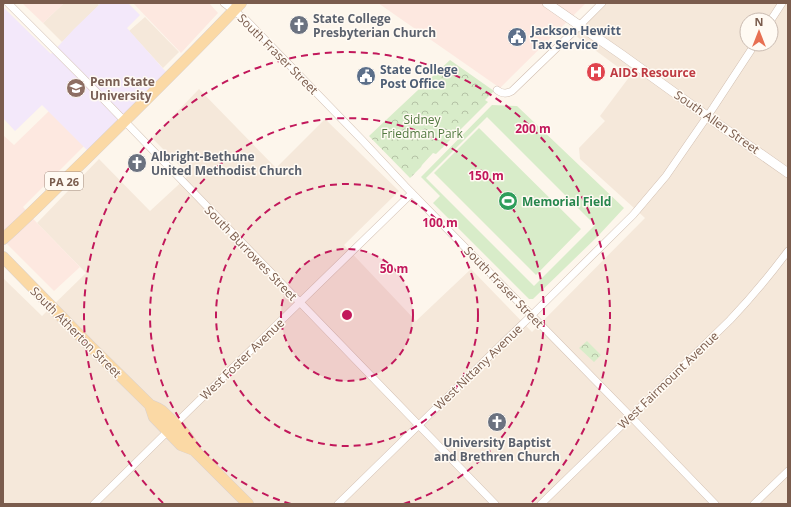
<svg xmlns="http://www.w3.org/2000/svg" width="791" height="507" viewBox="0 0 791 507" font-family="'Open Sans',sans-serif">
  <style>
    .residential { fill: #f5e8da; fill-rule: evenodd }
    .commercial { fill: #fde8e0 }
    .education { fill: #f3e8fa }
    .forest { fill: url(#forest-crowns) }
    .garden { fill: #d8ecc9; fill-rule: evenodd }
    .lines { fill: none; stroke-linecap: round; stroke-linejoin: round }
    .minor-casing { stroke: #d1beb0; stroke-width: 8 }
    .tertiary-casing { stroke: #d1beb0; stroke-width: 10 }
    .primary-casing { stroke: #dad1cd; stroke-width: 12 }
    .minor { stroke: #fff; stroke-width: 7 }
    .tertiary { stroke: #fff; stroke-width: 9 }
    .primary { stroke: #fbd9a5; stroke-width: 11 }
    .ring { fill: none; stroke: #c2185b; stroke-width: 2; stroke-dasharray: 7 5 }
    .labels { text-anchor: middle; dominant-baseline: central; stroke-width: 3; stroke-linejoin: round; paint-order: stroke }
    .shield { fill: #fffaf3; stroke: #a28b7f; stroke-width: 1 }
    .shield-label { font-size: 11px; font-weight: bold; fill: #7a5c4d }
    .worship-label { font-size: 12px; font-weight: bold; fill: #5b616d; stroke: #fffaf3; text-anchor: start }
    .service-label { font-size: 12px; font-weight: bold; fill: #4e5e75; stroke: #fffaf3; text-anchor: start }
    .street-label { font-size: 12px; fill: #7a5c4d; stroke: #fffaf3 }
    .health-label { font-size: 12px; font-weight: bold; fill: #be3a42; stroke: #fffaf3; text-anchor: start }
    .education-label { font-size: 12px; font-weight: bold; fill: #785e54; stroke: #fffaf3; text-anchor: start }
    .park-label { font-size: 12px; fill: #537a41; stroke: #fffaf3 }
    .leisure-label { font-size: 12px; font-weight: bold; fill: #27864d; stroke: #fffaf3; text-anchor: start }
    .centre { fill: #c2185b; stroke: #fffaf3; stroke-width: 2 }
    .ring-label { font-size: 12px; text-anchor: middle; font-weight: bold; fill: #c2185b; stroke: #fffaf3; stroke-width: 3; stroke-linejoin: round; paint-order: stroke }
  </style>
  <defs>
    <pattern id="forest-crowns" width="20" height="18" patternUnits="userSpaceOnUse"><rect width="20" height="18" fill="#d8ecc9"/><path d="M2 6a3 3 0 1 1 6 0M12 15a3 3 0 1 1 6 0" fill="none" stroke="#b4c2a5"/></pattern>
  </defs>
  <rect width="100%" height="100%" fill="#fdf6ec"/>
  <!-- residential -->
  <path class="residential" d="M64 3H96L99 5 62 42 43 23Z
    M602 3H788V504H3V278L42 316 86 273 37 223 99 159 150 211 189 175 152 138 199 89 276 168 325 119 399 191 344 245 416 321 471 269 532 332 645 218 580 159 579 148 605 121 600 116 630 76 572 33ZM747 20H771V44H747Z
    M145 17 179 52 163 68 129 31Z"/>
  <!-- commercial -->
  <path class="commercial" d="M22 3H64L43 23Z
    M133 3H209L218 13 181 53Z
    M378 3H586L500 88Z
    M49 111 84 146 23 207 37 223 80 267 54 291 3 240V135L14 145Z"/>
  <!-- education -->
  <path class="education" d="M101 3H128L140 15 127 28 166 72 87 150 42 105 15 131 3 118V7L51 54 74 29Z"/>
  <!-- forest -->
  <path class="forest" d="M450 60 494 91 485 100 488 102 436 154 433 153 422 165 421 167 410 178 369 136Z
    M587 341 601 355 594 362 579 348Z"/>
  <!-- garden -->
  <path class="garden" d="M492 105 517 106 624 208 598 236 533 299H529L433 203 440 196 421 177ZM487 117 595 225 534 286 426 178Z
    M479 128 581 229 536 275 434 173Z"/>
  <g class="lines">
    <defs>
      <path id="minor" d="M8 3 80 75 495 504
        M224 3 246 20 363 141 405 186 637 423 715 504
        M771 20 782 3
        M497 90C502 94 507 94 512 91L572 33 602 3
        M175 424 412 193
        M94 504 168 431
        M338 504 471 374 537 310 633 215 666 176 713 108 755 44
        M541 504 730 320C751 298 770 275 788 251
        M754 504 788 471"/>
      <path id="tertiary" d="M547 3 622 55 715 122 788 173"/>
      <path id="primary" d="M3 239C31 214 57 187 84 161 137 109 190 57 241 3
        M3 257 90 346 150 405 157 408 162 411C174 423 189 434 194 450L248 504
        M150 405 154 417 181 445 194 450"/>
    </defs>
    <!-- minor casing -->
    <use href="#minor" class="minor-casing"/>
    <!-- tertiary casing -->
    <use href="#tertiary" class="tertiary-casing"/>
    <!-- primary casing -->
    <use href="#primary" class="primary-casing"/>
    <!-- minor -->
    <use href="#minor" class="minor"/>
    <!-- tertiary -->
    <use href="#tertiary" class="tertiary"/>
    <!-- primary -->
    <use href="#primary" class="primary"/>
  </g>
  <!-- distance rings -->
  <circle cx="347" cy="315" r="66" fill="#c2185b" fill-opacity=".12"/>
  <g class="ring">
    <circle cx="347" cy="315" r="66"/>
    <circle cx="347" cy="315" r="131"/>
    <path d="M291 504A197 197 0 1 1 403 504"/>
    <path d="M163 503A263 263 0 1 1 531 503"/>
  </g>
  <!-- icons -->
  <defs>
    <symbol id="church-disc" viewBox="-11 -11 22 22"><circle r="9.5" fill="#6b7280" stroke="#fffaf3"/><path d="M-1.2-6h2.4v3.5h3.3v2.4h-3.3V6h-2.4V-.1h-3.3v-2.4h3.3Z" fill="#fff"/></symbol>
    <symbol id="civic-disc" viewBox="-11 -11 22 22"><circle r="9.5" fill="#5c6f8a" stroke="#fffaf3"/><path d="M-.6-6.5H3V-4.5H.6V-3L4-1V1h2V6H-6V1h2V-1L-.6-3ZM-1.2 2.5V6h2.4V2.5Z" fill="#fff"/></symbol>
    <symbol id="hospital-disc" viewBox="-11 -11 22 22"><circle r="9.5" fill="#e0444e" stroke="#fffaf3"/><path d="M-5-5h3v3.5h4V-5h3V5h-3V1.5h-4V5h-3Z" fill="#fff"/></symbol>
    <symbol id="university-disc" viewBox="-11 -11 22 22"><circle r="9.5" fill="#8d6e63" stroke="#fffaf3"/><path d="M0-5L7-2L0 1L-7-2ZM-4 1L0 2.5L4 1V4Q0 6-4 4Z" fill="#fff"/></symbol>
    <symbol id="stadium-disc" viewBox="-11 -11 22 22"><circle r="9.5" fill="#2e9e5b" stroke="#fffaf3"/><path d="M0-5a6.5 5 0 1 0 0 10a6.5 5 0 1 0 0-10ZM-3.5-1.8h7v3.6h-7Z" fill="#fff"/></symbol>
  </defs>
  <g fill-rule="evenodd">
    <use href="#church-disc" x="288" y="14" width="22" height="22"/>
    <use href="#civic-disc" x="506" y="26" width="22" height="22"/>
    <use href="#hospital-disc" x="585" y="61" width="22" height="22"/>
    <use href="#civic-disc" x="355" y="65" width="22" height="22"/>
    <use href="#university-disc" x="65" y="77" width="22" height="22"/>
    <use href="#church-disc" x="126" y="152" width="22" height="22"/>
    <use href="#stadium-disc" x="497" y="190" width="22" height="22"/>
    <use href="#church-disc" x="486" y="411" width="22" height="22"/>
  </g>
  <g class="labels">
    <!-- shield labels -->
    <rect class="shield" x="45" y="172" width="38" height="18" rx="3"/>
    <g class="shield-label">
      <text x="64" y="181">PA 26</text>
    </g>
    <!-- worship labels -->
    <g class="worship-label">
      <text x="313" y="18">State College<tspan x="313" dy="14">Presbyterian Church</tspan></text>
      <text x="151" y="156">Albright-Bethune<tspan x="151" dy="14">United Methodist Church</tspan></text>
      <text x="497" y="442" text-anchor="middle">University Baptist<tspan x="497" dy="14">and Brethren Church</tspan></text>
    </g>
    <!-- service labels -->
    <g class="service-label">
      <text x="531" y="30">Jackson Hewitt<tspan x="531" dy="14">Tax Service</tspan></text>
      <text x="380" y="69">State College<tspan x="380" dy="14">Post Office</tspan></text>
    </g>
    <!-- street labels -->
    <g class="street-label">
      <text transform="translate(278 54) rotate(45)">South Fraser Street</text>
      <text transform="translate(717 122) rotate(35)">South Allen Street</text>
      <text transform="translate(251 253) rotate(46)">South Burrowes Street</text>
      <text transform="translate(504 287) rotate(46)">South Fraser Street</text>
      <text transform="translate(76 332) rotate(45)">South Atherton Street</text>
      <text transform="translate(242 359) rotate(-44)">West Foster Avenue</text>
      <text transform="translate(478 367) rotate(-44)">West Nittany Avenue</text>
      <text transform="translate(668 380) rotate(-44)">West Fairmount Avenue</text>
    </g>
    <!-- health labels -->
    <g class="health-label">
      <text x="610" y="72">AIDS Resource</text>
    </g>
    <!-- education labels -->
    <g class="education-label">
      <text x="90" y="81">Penn State<tspan x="90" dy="14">University</tspan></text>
    </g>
    <!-- park labels -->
    <g class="park-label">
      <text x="422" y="119">Sidney<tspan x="422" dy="14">Friedman Park</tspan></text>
    </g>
    <!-- leisure labels -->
    <g class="leisure-label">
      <text x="522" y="201">Memorial Field</text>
    </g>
  </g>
  <circle cx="347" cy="315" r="6" class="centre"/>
  <g class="ring-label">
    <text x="533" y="133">200 m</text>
    <text x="486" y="180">150 m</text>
    <text x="440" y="227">100 m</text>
    <text x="394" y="273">50 m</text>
  </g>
  <!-- border -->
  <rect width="791" height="507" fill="none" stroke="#7a5c4d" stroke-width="8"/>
  <!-- north arrow -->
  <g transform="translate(759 32)"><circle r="19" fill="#fffaf3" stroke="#cabbb1"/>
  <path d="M0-3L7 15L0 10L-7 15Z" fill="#e76f51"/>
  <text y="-6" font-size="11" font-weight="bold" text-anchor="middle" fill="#7a5c4d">N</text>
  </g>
</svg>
